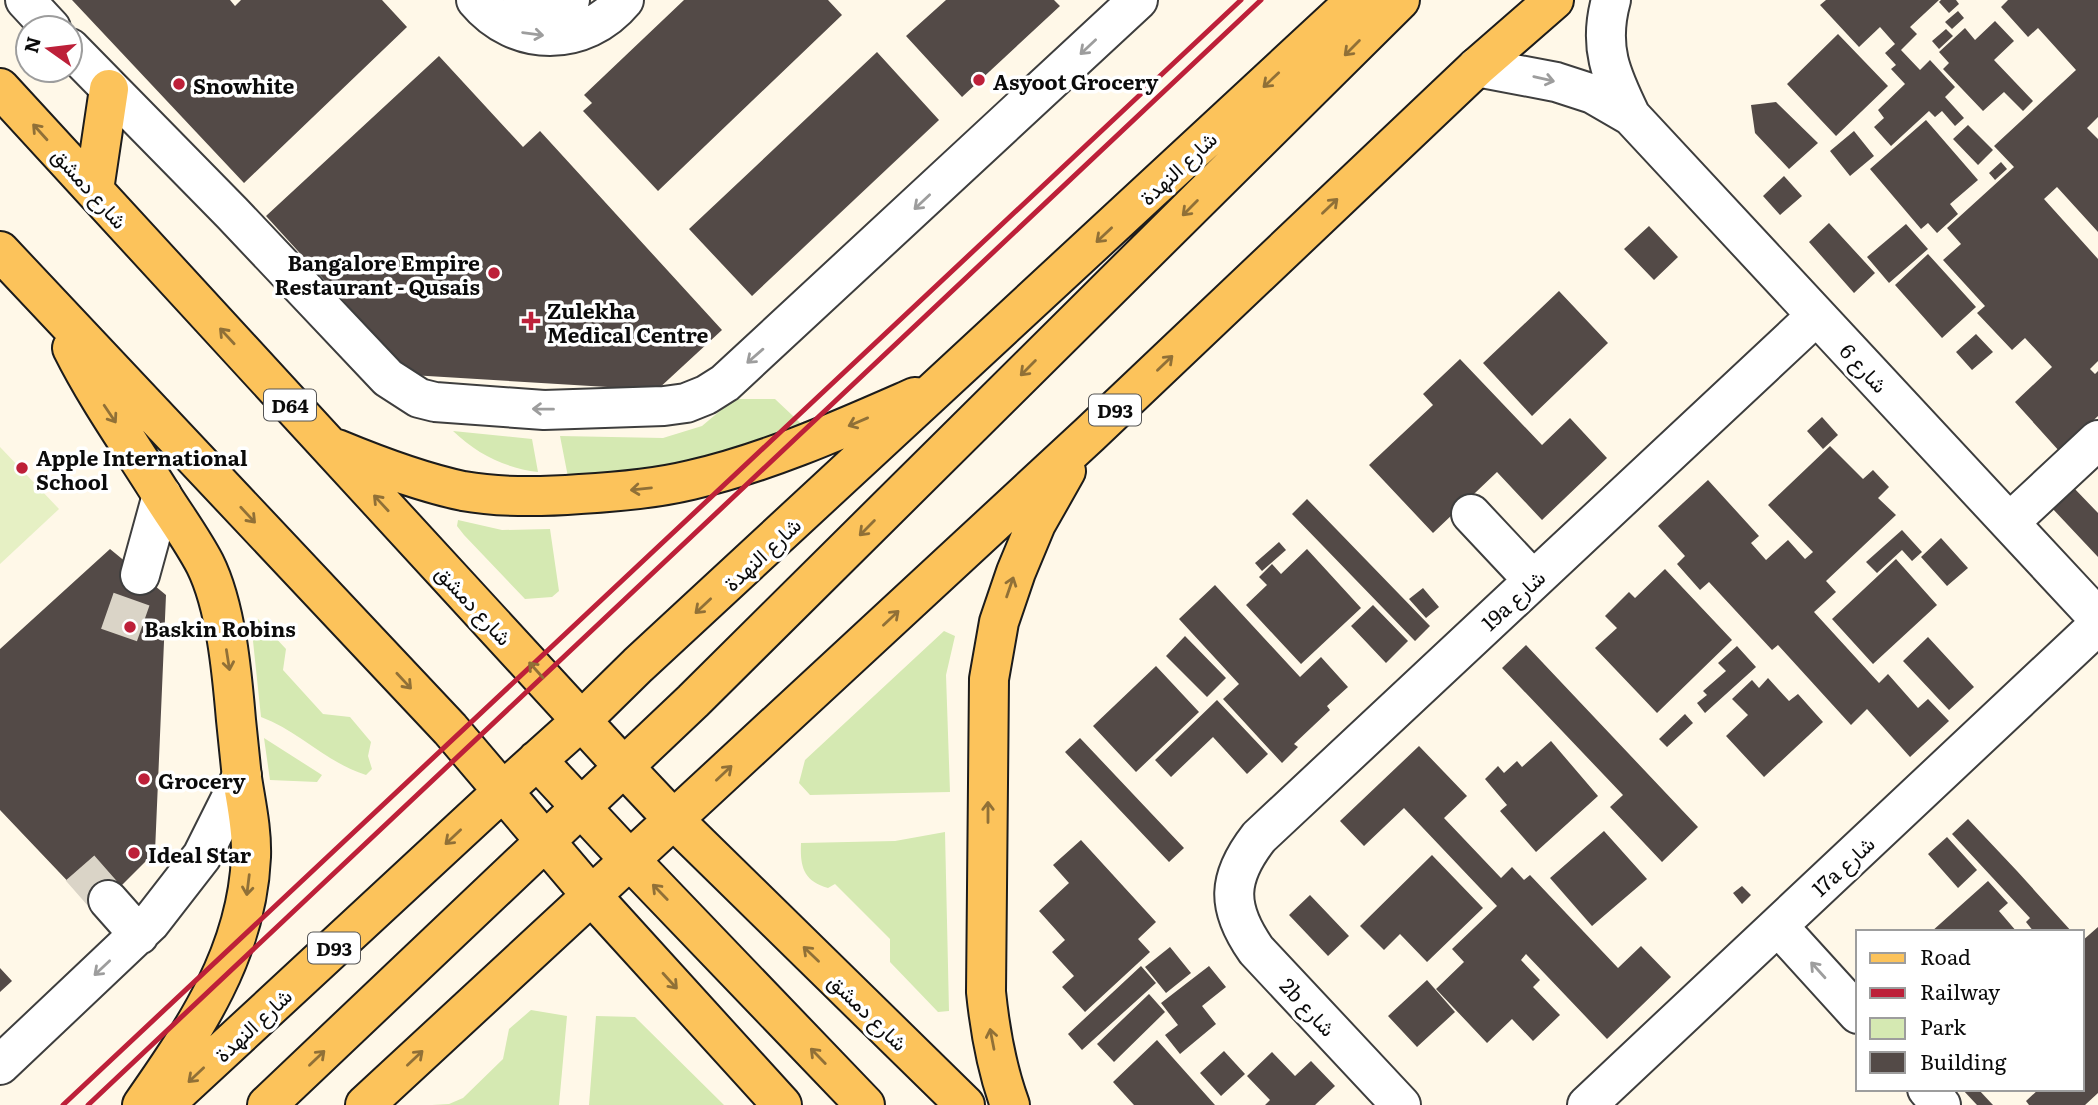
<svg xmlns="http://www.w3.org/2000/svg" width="2098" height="1105" viewBox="0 0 2098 1105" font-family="Literata,Vazirmatn,serif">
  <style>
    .green { fill: #d5e9b2 }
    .pitch { fill: #e6f0c4 }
    .building { fill: #534a47 }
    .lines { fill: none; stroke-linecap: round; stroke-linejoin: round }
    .minor-tunnel { stroke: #dad4c7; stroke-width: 38; stroke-dasharray: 38 19; stroke-linecap: butt }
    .minor-casing { stroke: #3e3e3e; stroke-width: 42 }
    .major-casing { stroke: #1c1c1c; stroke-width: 42 }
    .minor { stroke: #fff; stroke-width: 38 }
    .major { stroke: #fcc35b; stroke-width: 38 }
    .rail { stroke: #bd2039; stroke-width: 5 }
    .oneway { stroke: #9d9d9d }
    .oneway2 { stroke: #907037 }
    .poi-dot { fill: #bd2039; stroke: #fff; stroke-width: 2.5 }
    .labels { text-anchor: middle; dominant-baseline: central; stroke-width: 7; stroke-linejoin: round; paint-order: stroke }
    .shield { fill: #fff; stroke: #545454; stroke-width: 2 }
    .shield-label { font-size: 19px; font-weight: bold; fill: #0b0b0b }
    .poi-label { font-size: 21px; font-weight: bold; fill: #0b0b0b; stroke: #fff; text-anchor: start }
    .street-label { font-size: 21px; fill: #0b0b0b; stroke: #fff }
  </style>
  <rect width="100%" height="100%" fill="#fff8e8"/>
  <!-- green -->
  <path class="green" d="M734 399H775L810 432 724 459 637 472 568 477 560 436 663 438 702 426Z
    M453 431 532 439 538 472C505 468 477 454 453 431Z
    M458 520 502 530 550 529 559 591 552 597 525 599 464 535 457 526Z
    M258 619 286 649 283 670 323 714 350 717 371 742 368 756 372 769 366 775C327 763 299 731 261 717L251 622Z
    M944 631 955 636 946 675 950 792 810 795 799 783 805 760Z
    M264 738 322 775 317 782 270 780Z
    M945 832 949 1011 938 1012 890 962V939L835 884 828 888C803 881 800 866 801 843L895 841Z
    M531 1010 567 1016 559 1105H432L449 1104 463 1098 503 1059 509 1029Z
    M596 1016 635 1017 724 1105H589Z"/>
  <!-- pitch -->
  <path class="pitch" d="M0 447 59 509 0 564Z"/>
  <!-- building -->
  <path class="building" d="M72 0H230L235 6 241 0H382L407 27 244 183Z
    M684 0H828L842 15 658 191 583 111 592 103 584 95Z
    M946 0H1054L1060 6 962 97 906 36Z
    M1826 0H1939L1910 27 1917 34 1901 50 1920 70 1930 60 1955 87 1945 97 1964 118 1955 126 1942 111 1935 117 1929 111 1891 146 1874 127 1884 118 1878 110 1905 84 1891 69 1896 65 1885 53 1895 44 1880 27 1859 47 1820 5Z
    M1941 0H1956L1959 4 1949 13 1939 2Z
    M2008 0H2098V117L2087 128 2098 139V232L2057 187 2044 199 2098 259V361L2090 369 2095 374 2098 371V416L2060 452 2015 402 2052 367 2025 338 2012 350 1977 313 1985 306 1943 260 1961 244 1947 228 2014 167 1994 146 2076 70 2038 28 2028 37 2001 7Z
    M1958 11 1964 18 1952 29 1945 22Z
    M1995 21 2014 41 1994 60 2033 101 2023 111 2004 92 1983 111 1943 69 1949 63 1939 52 1965 28 1975 40Z
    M1946 29 1953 36 1939 49 1932 41Z
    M1838 34 1888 86 1836 136 1787 84Z
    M877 52 939 120 752 296 689 229Z
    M439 56 523 147 540 131 722 330 657 390 411 375 266 216Z
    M1776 102 1818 143 1789 169 1755 133 1751 105Z
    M1926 120 1978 180 1950 204 1958 214 1937 233 1928 223 1921 229 1870 169Z
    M1968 125 1993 150 1978 165 1953 139Z
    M1854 131 1874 156 1850 176 1830 151Z
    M2001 162 2007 169 1995 180 1989 173Z
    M1784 176 1802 196 1780 215 1763 196Z
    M1829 223 1875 273 1854 293 1809 242Z
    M1906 224 1928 249 1889 283 1867 257Z
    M1649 226 1678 257 1654 280 1624 249Z
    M1928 254 1976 307 1942 338 1895 285Z
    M1559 291 1608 343 1532 416 1483 363Z
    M1976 334 1993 352 1972 370 1956 352Z
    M1460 359 1542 445 1570 418 1607 458 1542 520 1497 472 1433 533 1369 465 1433 405 1423 394Z
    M1822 417 1838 435 1823 449 1807 431Z
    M1830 446 1863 479 1873 470 1889 487 1878 498 1896 515 1826 581 1836 592 1814 612 1879 683 1888 674 1918 708 1928 699 1949 721 1910 757 1867 709 1851 725 1778 645 1772 650 1709 582 1700 590 1677 564 1685 556 1658 526 1708 480 1759 536 1751 543 1766 560 1788 540 1805 559 1813 552 1768 505Z
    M2072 486 2098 513V557L2051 507Z
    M1307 499 1430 626 1415 641 1292 514Z
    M1902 530 1922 552 1912 561 1902 550 1877 573 1866 562Z
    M1941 538 1968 568 1947 586 1921 557Z
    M1279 542 1286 550 1262 571 1255 563Z
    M110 549 166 595 155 852 96 911 0 810V649Z
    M1307 549 1361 608 1301 664 1246 605 1267 585 1259 577 1272 564 1281 574Z
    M1896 559 1937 605 1873 664 1832 619Z
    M1665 569 1732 640 1657 713 1595 648 1617 628 1605 616 1629 592 1635 598Z
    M1215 585 1300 677 1321 657 1348 687 1327 706 1330 710 1294 744 1298 747 1282 763 1223 699 1239 684 1179 619Z
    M1423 588 1439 607 1426 618 1409 599Z
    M1373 605 1408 641 1386 663 1351 626Z
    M1185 636 1226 678 1207 697 1166 656Z
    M1928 637 1974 687 1949 710 1903 661Z
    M1526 645 1698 827 1662 862 1610 807 1623 795 1502 668Z
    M1737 646 1756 667 1705 713 1697 703 1707 695 1703 691 1726 671 1718 663Z
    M1156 666 1199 712 1136 772 1093 726Z
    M1768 678 1789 701 1798 694 1823 722 1764 777 1726 736 1748 715 1732 699 1752 680 1759 688Z
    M1217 700 1268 754 1247 774 1213 737 1171 777 1155 760Z
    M1685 714 1693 723 1667 747 1659 739Z
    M1080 738 1184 848 1169 862 1065 752Z
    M1551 741 1598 796 1536 852 1500 811 1507 805 1485 779 1498 766 1504 773 1517 761 1522 767Z
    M1419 746 1467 796 1444 818 1501 878 1512 867 1524 880 1530 875 1618 968 1641 946 1671 977 1607 1039 1526 954 1521 960 1540 980 1533 987 1560 1015 1533 1041 1512 1019 1487 1043 1436 989 1464 962 1452 949 1497 906 1404 808 1364 846 1340 821Z
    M1968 819 2017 871 2072 932H2034L2026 922 2030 918 1952 834Z
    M1604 831 1647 879 1592 926 1550 878Z
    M1947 837 1977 870 1958 888 1928 854Z
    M1081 840 1156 922 1138 939 1150 952 1085 1012 1062 987 1074 976 1052 952 1065 940 1039 911 1069 883 1053 865Z
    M1432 855 1483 908 1427 962 1400 934 1384 950 1360 926Z
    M1988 881 2008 903 1999 911 2017 932H1931Z
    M1742 886 1751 895 1742 904 1733 893Z
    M1310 895 1349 936 1328 956 1289 915Z
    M2098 927V1093L2085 1105H2029L2026 1101 2039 1089H2082V941Z
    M1170 947 1191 973 1166 993 1145 967Z
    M1141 966 1156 983 1082 1050 1068 1034Z
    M1209 966 1226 987 1202 1006 1216 1024 1180 1054 1165 1035 1178 1025 1161 1003Z
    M0 968 12 981 0 992Z
    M1427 980 1455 1012 1417 1047 1388 1016Z
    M1149 994 1165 1012 1114 1062 1097 1044Z
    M1157 1040 1215 1105H1134L1113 1082Z
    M1224 1051 1245 1074 1221 1096 1200 1073Z
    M1272 1052 1295 1076 1311 1061 1335 1086 1315 1105H1265L1270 1100 1247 1076Z
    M1962 1089H1978L1993 1105H1977Z"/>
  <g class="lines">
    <!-- minor-tunnel -->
    <path class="minor-tunnel" d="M119 635 140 575
      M80 868 108 900"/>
    <defs>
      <path id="minor" d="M25 0 51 28
        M476 0C516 48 584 48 624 0
        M522 0 558 2 570 0
        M1611 0C1598 47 1611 75 1631 116L2098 618
        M70 48 232 213 388 378 419 398 435 402 544 410 664 406 686 403 706 395 725 383 1138 0
        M1477 67 1556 82 1593 94 1631 116
        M1471 514 1533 580
        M2010 522 2098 440
        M140 575 162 495
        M108 900 139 935
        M1778 926 1858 1014
        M0 1065 150 923 202 856 242 776
        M1927 1089 1941 1105
        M1401 1105 1256 950C1226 907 1227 878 1259 837L1816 316
        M1587 1105 2098 625"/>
      <path id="major" d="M0 88 624 767 673 819 965 1105
        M94 190 109 89
        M0 251 450 729 591 895 782 1105
        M72 348C98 400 132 447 163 497 177 519 193 541 205 564 226 606 232 673 236 720 238 739 240 759 242 778 246 804 252 830 251 857 247 953 195 1029 142 1105
        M337 449C378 466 420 482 463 491 502 498 541 497 580 494 617 492 654 489 691 480 769 462 842 429 915 397
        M537 760 629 859 865 1105
        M164 1105 503 791 581 721 638 665 1356 0
        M267 1105 693 701 1400 0
        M365 1105 1090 434 1477 67 1554 0
        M1010 1105C996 1067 990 1031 986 992L989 679 999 622 1016 572 1036 524 1066 471"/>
    </defs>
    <!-- minor casing -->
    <use href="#minor" class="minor-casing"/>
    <!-- major casing -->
    <use href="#major" class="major-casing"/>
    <!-- minor -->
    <use href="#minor" class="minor"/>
    <!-- major -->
    <use href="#major" class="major"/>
    <!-- rail -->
    <path class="rail" d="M63 1105 1241 0
      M88 1105 1261 0"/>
  </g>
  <!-- one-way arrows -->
  <defs><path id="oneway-shaft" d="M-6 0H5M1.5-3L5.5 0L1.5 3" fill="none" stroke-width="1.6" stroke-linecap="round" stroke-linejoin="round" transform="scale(1.75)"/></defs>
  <g class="oneway">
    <use href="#oneway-shaft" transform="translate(533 34) rotate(8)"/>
    <use href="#oneway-shaft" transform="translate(1088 47) rotate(137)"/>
    <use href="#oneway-shaft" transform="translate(1544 79) rotate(13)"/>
    <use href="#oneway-shaft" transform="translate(922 202) rotate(137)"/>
    <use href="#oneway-shaft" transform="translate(755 356) rotate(139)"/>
    <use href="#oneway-shaft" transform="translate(543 409) rotate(-179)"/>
    <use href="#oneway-shaft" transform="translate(102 968) rotate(137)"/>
    <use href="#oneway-shaft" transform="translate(1818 970) rotate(-132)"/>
  </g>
  <g class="oneway2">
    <use href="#oneway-shaft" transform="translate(1352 48) rotate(135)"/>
    <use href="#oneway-shaft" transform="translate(1271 80) rotate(137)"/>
    <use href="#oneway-shaft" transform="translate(40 132) rotate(-132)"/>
    <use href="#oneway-shaft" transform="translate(1330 206) rotate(-44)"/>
    <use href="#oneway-shaft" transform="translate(1190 208) rotate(135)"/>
    <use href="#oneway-shaft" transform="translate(1104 235) rotate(137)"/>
    <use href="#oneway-shaft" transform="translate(227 336) rotate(-133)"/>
    <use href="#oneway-shaft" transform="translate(1165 363) rotate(-44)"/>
    <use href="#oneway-shaft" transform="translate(1028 368) rotate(135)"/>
    <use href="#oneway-shaft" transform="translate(110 414) rotate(56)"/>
    <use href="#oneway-shaft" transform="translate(858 422) rotate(157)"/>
    <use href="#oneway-shaft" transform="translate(641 489) rotate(174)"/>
    <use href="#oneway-shaft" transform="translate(381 503) rotate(-133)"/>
    <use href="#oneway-shaft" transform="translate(248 515) rotate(47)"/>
    <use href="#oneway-shaft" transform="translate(867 528) rotate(135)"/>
    <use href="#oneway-shaft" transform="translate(1010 587) rotate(-71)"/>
    <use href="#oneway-shaft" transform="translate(703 606) rotate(137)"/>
    <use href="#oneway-shaft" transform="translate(891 618) rotate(-43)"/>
    <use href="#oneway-shaft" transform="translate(228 660) rotate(81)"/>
    <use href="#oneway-shaft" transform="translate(536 670) rotate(-132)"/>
    <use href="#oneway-shaft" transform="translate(404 681) rotate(47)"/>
    <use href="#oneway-shaft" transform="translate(724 773) rotate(-43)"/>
    <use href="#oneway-shaft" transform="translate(988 812) rotate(-90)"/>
    <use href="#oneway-shaft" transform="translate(453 837) rotate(137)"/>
    <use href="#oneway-shaft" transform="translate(248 885) rotate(97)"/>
    <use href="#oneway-shaft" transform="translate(660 892) rotate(-134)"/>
    <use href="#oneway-shaft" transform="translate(811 954) rotate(-136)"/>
    <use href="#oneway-shaft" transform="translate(670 981) rotate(48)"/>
    <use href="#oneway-shaft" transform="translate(992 1039) rotate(-101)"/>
    <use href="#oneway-shaft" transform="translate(818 1056) rotate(-134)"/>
    <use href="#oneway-shaft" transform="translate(317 1058) rotate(-44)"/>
    <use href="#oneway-shaft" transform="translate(415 1058) rotate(-43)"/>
    <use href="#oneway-shaft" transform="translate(196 1075) rotate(137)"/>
  </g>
  <!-- markers -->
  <g class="poi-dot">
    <circle cx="979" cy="80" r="7"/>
    <circle cx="179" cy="84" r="7"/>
    <circle cx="494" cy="273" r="7"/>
    <path d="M527.5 310.5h7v7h7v7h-7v7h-7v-7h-7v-7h7z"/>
    <circle cx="22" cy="468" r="7"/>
    <circle cx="130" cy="627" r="7"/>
    <circle cx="144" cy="779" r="7"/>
    <circle cx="134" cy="853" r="7"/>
  </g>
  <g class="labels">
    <!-- shield labels -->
    <g class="shield">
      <rect x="264" y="389.5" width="52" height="31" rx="5"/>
      <rect x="1089" y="394.5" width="52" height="31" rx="5"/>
      <rect x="308" y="932.5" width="52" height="31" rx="5"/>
    </g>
    <g class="shield-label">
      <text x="290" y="405">D64</text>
      <text x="1115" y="410">D93</text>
      <text x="334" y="948">D93</text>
    </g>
    <!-- poi labels -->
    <g class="poi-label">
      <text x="993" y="80">Asyoot Grocery</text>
      <text x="193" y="84">Snowhite</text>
      <text x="480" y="261" text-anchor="end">Bangalore Empire<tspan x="480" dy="24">Restaurant - Qusais</tspan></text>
      <text x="547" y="309">Zulekha<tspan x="547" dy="24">Medical Centre</tspan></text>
      <text x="36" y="456">Apple International<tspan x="36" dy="24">School</tspan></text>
      <text x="144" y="627">Baskin Robins</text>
      <text x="158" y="779">Grocery</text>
      <text x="148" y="853">Ideal Star</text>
    </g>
    <!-- street labels -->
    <g class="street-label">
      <text transform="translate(1177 167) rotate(-43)">شارع النهدة</text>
      <text transform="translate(91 187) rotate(48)">شارع دمشق</text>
      <text transform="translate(1865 367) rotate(47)">شارع 6</text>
      <text transform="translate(761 553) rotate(-43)">شارع النهدة</text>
      <text transform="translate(1512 599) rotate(-43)">19a شارع</text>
      <text transform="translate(475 604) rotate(47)">شارع دمشق</text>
      <text transform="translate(1842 865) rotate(-43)">17a شارع</text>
      <text transform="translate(1309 1006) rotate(47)">2b شارع</text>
      <text transform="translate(869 1011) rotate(44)">شارع دمشق</text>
      <text transform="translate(252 1024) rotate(-43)">شارع النهدة</text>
    </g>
  </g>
  <!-- legend -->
  <rect x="1856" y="930" width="228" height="161" fill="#ffffff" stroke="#9d9d9d" stroke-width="2"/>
  <rect x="1870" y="953" width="35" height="10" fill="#fcc35b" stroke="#9d9d9d" stroke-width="2"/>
  <text x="1920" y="965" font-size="21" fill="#0b0b0b">Road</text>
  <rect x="1870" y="988" width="35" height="10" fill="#bd2039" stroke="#9d9d9d" stroke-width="2"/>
  <text x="1920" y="1000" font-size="21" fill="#0b0b0b">Railway</text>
  <rect x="1870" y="1018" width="35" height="21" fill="#d5e9b2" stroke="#9d9d9d" stroke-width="2"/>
  <text x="1920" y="1035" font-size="21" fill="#0b0b0b">Park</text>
  <rect x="1870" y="1052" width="35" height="21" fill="#534a47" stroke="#9d9d9d" stroke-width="2"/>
  <text x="1920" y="1070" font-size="21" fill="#0b0b0b">Building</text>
  <!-- north arrow -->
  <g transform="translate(49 49) rotate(284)"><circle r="33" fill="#ffffff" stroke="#9d9d9d" stroke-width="2"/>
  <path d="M0-5L12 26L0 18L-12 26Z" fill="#bd2039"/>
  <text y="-10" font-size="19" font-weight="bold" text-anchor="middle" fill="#0b0b0b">N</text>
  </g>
</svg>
